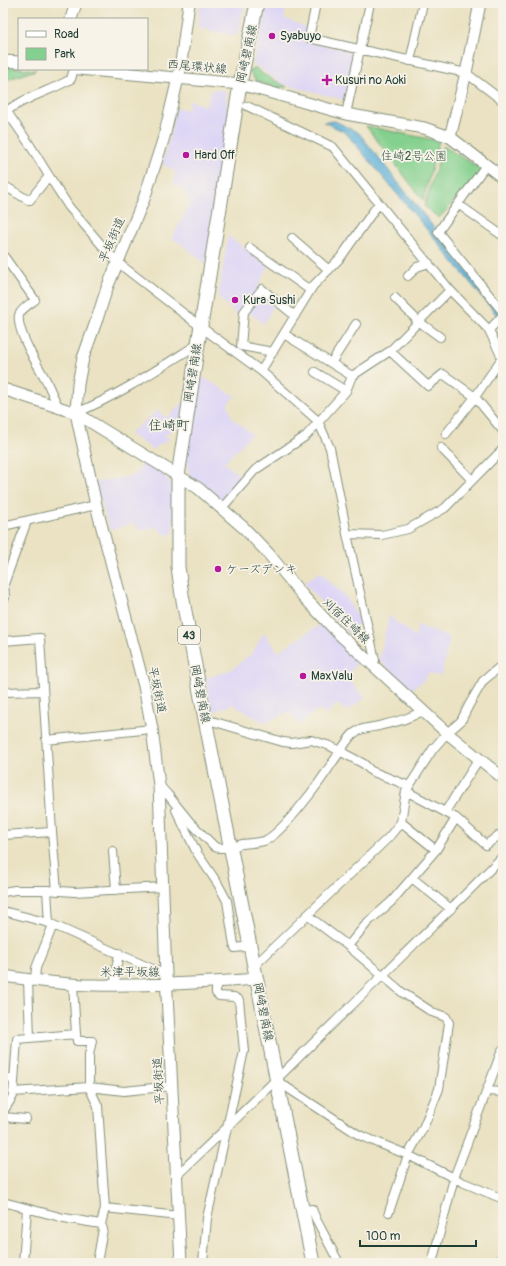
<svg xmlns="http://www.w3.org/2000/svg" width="506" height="1266" viewBox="0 0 506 1266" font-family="Pangolin,'Klee One',sans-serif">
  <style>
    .built { fill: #ddd5f6 }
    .green { fill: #84d08e; stroke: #528661 }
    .water { fill: #5db0d8; stroke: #3e7686 }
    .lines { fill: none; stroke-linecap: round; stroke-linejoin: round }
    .street-casing { stroke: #84907b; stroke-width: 10 }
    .secondary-casing { stroke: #84907b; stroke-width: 13 }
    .primary-casing { stroke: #84907b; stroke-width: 15 }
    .street { stroke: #fff; stroke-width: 8 }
    .secondary { stroke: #fff; stroke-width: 11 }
    .primary { stroke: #fff; stroke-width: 13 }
    .poi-dot { fill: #b5179e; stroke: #f7f3e8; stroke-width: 1.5 }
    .labels { text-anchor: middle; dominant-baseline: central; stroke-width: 3.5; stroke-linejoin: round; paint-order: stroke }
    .shield { fill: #f7f3e8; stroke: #60746a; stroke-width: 1 }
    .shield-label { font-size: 11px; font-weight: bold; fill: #1f3d34 }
    .poi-label { font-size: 12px; fill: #1f3d34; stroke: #f7f3e8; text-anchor: start }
    .street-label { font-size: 12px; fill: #1f3d34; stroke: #f7f3e8 }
    .park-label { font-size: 12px; fill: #335a46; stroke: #f7f3e8 }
    .quarter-label { font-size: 14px; fill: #1f3d34; stroke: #f7f3e8 }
  </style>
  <rect width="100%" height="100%" fill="#f7f3e8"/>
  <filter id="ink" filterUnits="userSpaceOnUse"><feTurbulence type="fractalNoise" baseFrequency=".025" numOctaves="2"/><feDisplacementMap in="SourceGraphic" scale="8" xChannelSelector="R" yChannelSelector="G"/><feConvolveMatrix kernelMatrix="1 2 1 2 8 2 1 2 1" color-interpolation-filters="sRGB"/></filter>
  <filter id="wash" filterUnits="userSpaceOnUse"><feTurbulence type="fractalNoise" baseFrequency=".012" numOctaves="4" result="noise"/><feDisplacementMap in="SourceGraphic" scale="16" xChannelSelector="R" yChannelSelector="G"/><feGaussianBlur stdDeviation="0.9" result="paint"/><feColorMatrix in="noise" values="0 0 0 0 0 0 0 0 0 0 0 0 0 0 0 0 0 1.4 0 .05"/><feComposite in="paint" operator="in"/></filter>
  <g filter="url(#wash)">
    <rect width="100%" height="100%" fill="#eae2c2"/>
    <!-- built -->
    <path class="built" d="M200 3H245L237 36 198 28Z
      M267 3H286L284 18 307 28 305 42 358 52 345 100 283 84 253 64Z
      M211 90H225L229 118 206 264 184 246 172 238 190 203 184 190 174 185 175 171 162 164 171 132 175 109H189V100L206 106Z
      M228 236 269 266 256 291 274 305 264 324 250 313 238 316 218 297Z
      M198 375 235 396 228 404 232 418 252 434 224 463 243 478 222 502 190 476 186 459Z
      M184 402V414L174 429 164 435 170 439 157 446 154 450 129 434 158 410 166 418Z
      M140 459 166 476 174 489 173 534 165 535 157 527 140 531 134 523 110 530 98 492 97 482 131 476 141 468Z
      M320 572 347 598 354 611 362 621 349 634 304 583Z
      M389 616 416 637 417 625 450 638 441 676 428 673 425 679 412 689 379 660Z
      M321 624 360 660 346 677 365 698 347 711 337 704 326 715 318 709 300 725 288 712 265 723 232 704 211 713 206 678 231 670 253 652 264 633 278 652Z"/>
    <!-- green -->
    <path class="green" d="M3 66 36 70 3 81Z
      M256 68 261 73 287 87 277 88 256 81 249 71Z
      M366 126 439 141 423 200Z
      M443 146 483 170 439 218 424 206Z"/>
    <!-- water -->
    <path class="water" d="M335 121 359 133 503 315V323L435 239 345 132 324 122Z"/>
  </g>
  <g filter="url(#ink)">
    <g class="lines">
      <defs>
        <path id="street" d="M316 3 309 38 466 73 503 101
          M410 61 423 3
          M3 106 30 145 49 176 69 207 105 249 117 262 201 327 261 371 318 421 330 448 347 534 375 660 373 664
          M247 106 333 147 450 290 489 330 502 358 475 397 503 431
          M4 113C24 97 49 92 71 79L74 69
          M346 114 370 3
          M486 165 438 232 503 312
          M3 185 28 200H30L49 176
          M458 204 503 236
          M292 238 329 270
          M250 248 310 290
          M3 255 35 300C31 303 21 309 19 315 16 331 38 366 46 380 50 389 54 398 59 408
          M408 276 417 267 429 263
          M395 298 418 321 440 337
          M489 330 503 315
          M284 334 352 376
          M390 351 428 386 443 374 475 397 446 434
          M273 352 241 346 244 312 262 289 295 316
          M331 363 356 324
          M261 371 313 286 341 257 379 203
          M315 372 346 391
          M76 413C119 395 158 369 198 344
          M441 448 472 480
          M222 508 255 470 306 436 346 391 352 376 390 351 450 290
          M3 526 96 505
          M347 534 382 535 408 529 445 508 503 449
          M3 598H5L4 584 27 521
          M3 641 40 638 52 832 57 891
          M3 692 43 691
          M205 719 283 742 292 743 311 740 330 746 364 764 371 771 409 786
          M46 740 152 729
          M159 785 168 795 189 821 215 847C223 850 235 846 242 844 249 843 257 843 264 841 282 834 321 781 332 763 337 757 348 738 353 734 362 727 370 728 379 726 395 722 409 719 422 711
          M176 810 197 853 218 884 227 901 234 945 235 948 250 946
          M445 812 479 759
          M456 818 486 845 499 835 503 837
          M401 822 436 850
          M3 835 52 832
          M113 851 116 890
          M412 878 451 909
          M47 890 49 923
          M3 892 15 890H47L74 892 163 887
          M3 911 49 923 166 975
          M307 915 348 946 403 993 432 1012 446 1017 449 1023 439 1089 423 1128 408 1155 389 1212
          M348 946 368 922 391 902 436 850 456 818 406 791
          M254 966 389 837 401 822 406 791 433 749 447 733 461 721 469 705 483 681 503 664
          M28 980 30 1038
          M35 980 36 968 53 925
          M116 985 115 975 119 953
          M76 1034 77 1041H92L89 1055V1087L98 1106 105 1208
          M3 1078 14 1079
          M277 1081 359 1135 408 1155 462 1182 503 1199
          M487 1091 503 1092
          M13 1092 89 1087 124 1091 173 1086
          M3 1112 13 1096 17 1039 76 1034 73 984
          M3 1117 26 1119
          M177 1175C247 1110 314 1041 383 975 423 935 464 897 503 856
          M3 1202 64 1218 101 1224
          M303 1210 312 1209 316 1219 339 1263
          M23 1263 27 1209
          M97 1263 103 1229 101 1224 105 1208 179 1216
          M203 1263 207 1218 244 1051 239 1000 234 997 219 996 216 993V982
          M432 1263 454 1178 502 1050 503 1051
          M501 1263 503 1255"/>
        <path id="secondary" d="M71 19 76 3
          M3 61 19 62
          M79 69 240 84 346 114 424 128 450 137 503 178
          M450 137 466 73 480 3
          M3 389 76 413 198 488 244 528 268 553 303 596 339 634 447 733 503 778
          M3 976C33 980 64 985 94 985 149 986 203 983 257 979
          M181 1263 166 975 159 785 152 729 144 686 96 505 76 413 78 384 83 358 97 319 107 288 144 199 164 137 180 70 189 3"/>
        <path id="primary" d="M257 3 240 84 198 344 178 476V567L182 595 205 719 313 1263"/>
      </defs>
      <!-- street casing -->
      <use href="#street" class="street-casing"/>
      <!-- secondary casing -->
      <use href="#secondary" class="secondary-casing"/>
      <!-- primary casing -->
      <use href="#primary" class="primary-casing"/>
      <!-- street -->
      <use href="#street" class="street"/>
      <!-- secondary -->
      <use href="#secondary" class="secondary"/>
      <!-- primary -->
      <use href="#primary" class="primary"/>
    </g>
  </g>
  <!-- markers -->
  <g class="poi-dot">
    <circle cx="272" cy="36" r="4"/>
    <path d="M325 74h4v4h4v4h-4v4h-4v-4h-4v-4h4z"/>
    <circle cx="186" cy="155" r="4"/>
    <circle cx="235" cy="300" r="4"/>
    <circle cx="218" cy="569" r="4"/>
    <circle cx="303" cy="676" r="4"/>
  </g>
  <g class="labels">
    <!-- shield labels -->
    <rect class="shield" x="178" y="626" width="22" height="18" rx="3"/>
    <g class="shield-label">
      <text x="189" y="635">43</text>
    </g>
    <!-- poi labels -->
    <g class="poi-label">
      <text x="280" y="36">Syabuyo</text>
      <text x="335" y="80">Kusuri no Aoki</text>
      <text x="194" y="155">Hard Off</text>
      <text x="243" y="300">Kura Sushi</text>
      <text x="226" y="569">ケーズデンキ</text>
      <text x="311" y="676">MaxValu</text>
    </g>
    <!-- street labels -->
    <g class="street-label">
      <text transform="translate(247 54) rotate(-78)">岡崎碧南線</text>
      <text transform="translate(197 67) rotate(5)">西尾環状線</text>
      <text transform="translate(112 240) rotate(-67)">平坂街道</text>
      <text transform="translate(193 373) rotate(-81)">岡崎碧南線</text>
      <text transform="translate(346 621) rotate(44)">刈宿住崎線</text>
      <text transform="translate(157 690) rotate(78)">平坂街道</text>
      <text transform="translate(200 694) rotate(79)">岡崎碧南線</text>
      <text x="130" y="972">米津平坂線</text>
      <text transform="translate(263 1012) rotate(79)">岡崎碧南線</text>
      <text transform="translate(159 1081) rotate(-93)">平坂街道</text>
    </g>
    <!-- park labels -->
    <g class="park-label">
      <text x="414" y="156">住崎2号公園</text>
    </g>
    <!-- quarter labels -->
    <g class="quarter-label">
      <text x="169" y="425">住崎町</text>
    </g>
  </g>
  <!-- margin -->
  <rect width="506" height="1266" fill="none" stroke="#f7f3e8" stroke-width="16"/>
  <!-- legend -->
  <rect x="18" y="18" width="130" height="52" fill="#f7f3e8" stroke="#a1aaa0"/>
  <rect x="26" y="31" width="20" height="6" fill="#ffffff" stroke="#a1aaa0"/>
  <text x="54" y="38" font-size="12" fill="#1f3d34">Road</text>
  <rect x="26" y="48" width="20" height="12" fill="#84d08e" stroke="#a1aaa0"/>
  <text x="54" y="58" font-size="12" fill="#1f3d34">Park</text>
  <!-- scale -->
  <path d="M360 1240v6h116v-6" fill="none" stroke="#1f3d34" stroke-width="2"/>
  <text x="366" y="1240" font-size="12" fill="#1f3d34" stroke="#f7f3e8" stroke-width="3" paint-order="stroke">100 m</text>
</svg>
